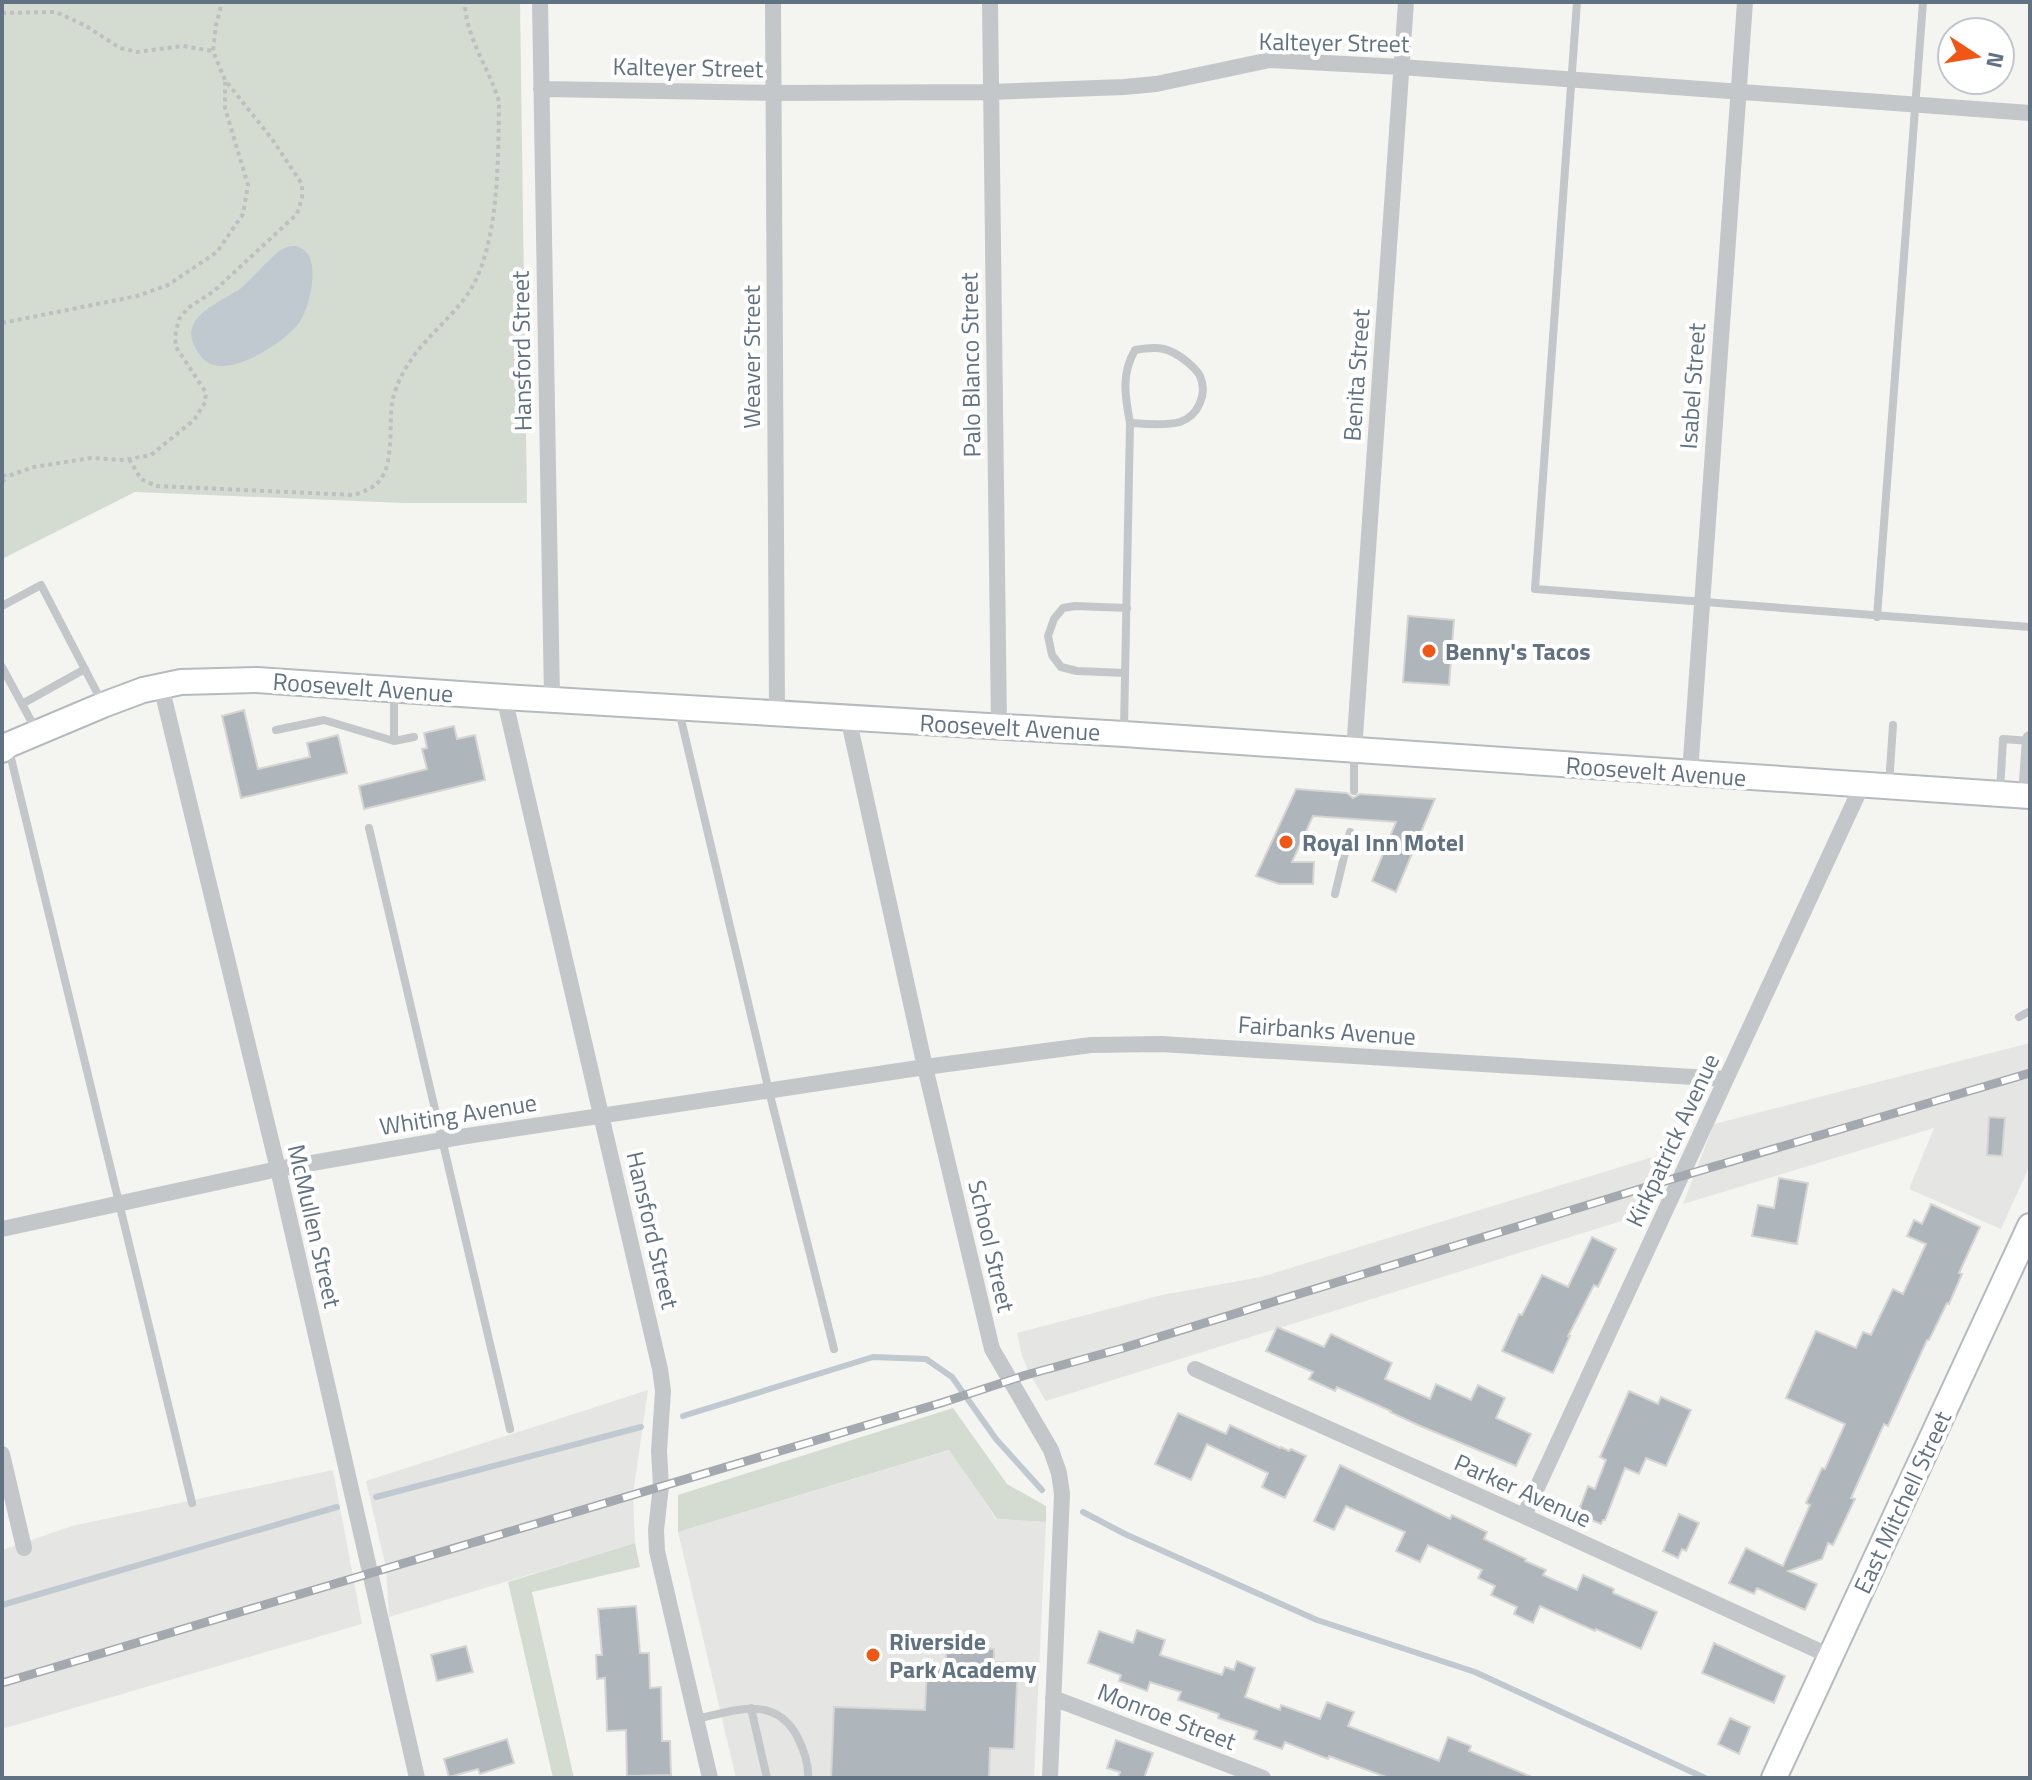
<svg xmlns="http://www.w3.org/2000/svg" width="2032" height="1780" viewBox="0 0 2032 1780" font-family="'Titillium Web',sans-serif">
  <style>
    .built { fill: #e5e6e3 }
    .green { fill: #d4dcd1 }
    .water { fill: #bfc9cf }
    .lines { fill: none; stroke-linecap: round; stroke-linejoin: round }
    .stream { stroke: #bfc9cf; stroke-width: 6 }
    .building { fill: #aeb5bb; stroke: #d5d6d3; stroke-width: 2 }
    .secondary-casing { stroke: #b5babf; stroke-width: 28 }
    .path { stroke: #bdbfc1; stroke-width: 4; stroke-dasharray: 4 4; stroke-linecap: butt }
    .lane { stroke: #c3c7ca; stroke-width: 8 }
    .street { stroke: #c3c7ca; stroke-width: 16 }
    .secondary { stroke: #fff; stroke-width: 24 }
    .rail-casing { stroke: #a3a9af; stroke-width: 9 }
    .rail { stroke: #fff; stroke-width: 6; stroke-dasharray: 18; stroke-linecap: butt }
    .poi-dot { fill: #f05714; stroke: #fff; stroke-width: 3 }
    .labels { text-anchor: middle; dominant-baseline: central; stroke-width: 8; stroke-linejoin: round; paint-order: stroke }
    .street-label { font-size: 24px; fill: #617283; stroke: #fff }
    .poi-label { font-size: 24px; font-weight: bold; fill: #617283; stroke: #fff; text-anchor: start }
  </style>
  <rect width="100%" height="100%" fill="#f4f5f0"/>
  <!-- built -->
  <path class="built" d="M2030 1043V1165L2001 1229 1909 1189 1934 1128 1683 1204 1714 1124Z
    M1682 1148 1650 1212 1046 1401 1029 1373 1022 1356 1017 1333 1162 1295 1261 1277Z
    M648 1390 633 1494 635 1543 389 1617 386 1568 366 1481Z
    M950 1450 996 1519 1046 1522 1034 1778H736L678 1532Z
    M333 1470 362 1624 2 1729V1550L72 1526Z"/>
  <!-- green -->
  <path class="green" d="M2 2H520L527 503H404L135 492 2 559Z
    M953 1408 1007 1484 1046 1506V1522L997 1519 949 1450 678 1532V1495Z
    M635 1543 640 1567 532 1592 574 1778H553L508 1582Z"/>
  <!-- water -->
  <path class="water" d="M297 246C301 248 305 250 307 253 319 267 309 310 299 323 285 342 238 372 214 365 205 363 201 357 196 349 177 318 219 303 240 289 252 279 273 253 285 248 289 246 293 246 297 246Z"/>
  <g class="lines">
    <!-- stream -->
    <path class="stream" d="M683 1416 873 1357 926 1359 952 1377 996 1439 1042 1490
      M376 1497 641 1427
      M1083 1512 1125 1534 1317 1620 1475 1672 1705 1778
      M2 1605 337 1507"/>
  </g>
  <!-- building -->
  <path class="building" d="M1408 616 1454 620 1449 685 1403 682Z
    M244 710 258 769 310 757 307 743 338 735 347 773 241 798 222 716Z
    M454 726 457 739 475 735 485 780 364 809 359 786 427 769 422 749 427 748 424 733Z
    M1296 789 1347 793 1353 798 1360 794 1435 799 1396 892 1372 881 1396 822 1313 816 1292 862H1314L1313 884H1279L1256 876Z
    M1989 1117 2005 1118 2002 1156 1987 1155Z
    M1779 1178 1808 1183 1797 1244 1752 1236 1758 1205 1774 1208Z
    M1931 1204 1980 1227 1959 1273 1962 1274 1949 1304 1947 1303 1929 1340H1927L1888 1426 1884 1424 1851 1498 1855 1499 1833 1545 1828 1543 1822 1559 1788 1571 1817 1584 1805 1610 1757 1588 1754 1594 1729 1583 1746 1548 1783 1566 1810 1505 1806 1503 1822 1468 1825 1469 1845 1424 1786 1398 1816 1331 1856 1348 1863 1332 1871 1335 1893 1289 1903 1294 1926 1244 1907 1236 1914 1220 1922 1224Z
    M1592 1237 1616 1249 1598 1287 1594 1285 1568 1336H1570L1553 1373 1502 1351 1519 1314 1522 1315 1542 1275 1568 1287Z
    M1277 1327 1324 1347 1331 1334 1392 1363 1385 1379 1430 1399 1436 1384 1471 1400 1478 1385 1505 1398 1496 1418 1531 1434 1516 1466 1418 1425 1390 1412 1391 1411 1337 1387 1335 1391 1309 1379 1313 1372 1266 1351Z
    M1629 1391 1658 1404 1661 1397 1691 1410 1666 1466 1646 1458 1639 1474 1625 1468 1605 1520H1603L1601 1524 1584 1517 1586 1513 1579 1510 1588 1486 1595 1489 1606 1460 1600 1457Z
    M1178 1413 1226 1434 1230 1425 1280 1448 1281 1447 1289 1451 1291 1449 1306 1456 1285 1498 1262 1487 1268 1473 1207 1444 1191 1480 1155 1464Z
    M1340 1465 1450 1519 1452 1515 1487 1532 1484 1539 1526 1559 1525 1561 1546 1570 1543 1575 1577 1590 1583 1575 1614 1589 1613 1593 1657 1612 1641 1649 1596 1629 1595 1631 1540 1606 1533 1623 1514 1614 1517 1607 1491 1595 1495 1586 1478 1578 1482 1570 1428 1545 1420 1562 1396 1551 1405 1532 1346 1506 1334 1530 1314 1521Z
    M1679 1514 1699 1523 1686 1551 1682 1549 1678 1558 1663 1551Z
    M636 1606 640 1653H649L650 1688 661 1687 662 1741H670L671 1775 627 1776 626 1730 607 1731 605 1678 597 1679 596 1655H602L598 1609Z
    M1137 1630 1165 1640 1160 1655 1222 1675 1225 1667 1234 1670 1237 1661 1255 1668 1245 1697 1280 1710 1281 1705 1320 1719 1327 1702 1354 1712 1348 1726 1439 1761 1448 1737 1471 1746 1469 1751 1534 1778H1389L1329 1756 1328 1759 1285 1742 1282 1749 1254 1739 1257 1731 1218 1718 1219 1714 1178 1700 1181 1692 1150 1682 1147 1691 1119 1681 1121 1675 1088 1663 1099 1631 1133 1643Z
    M1714 1643 1785 1676 1774 1703 1702 1673Z
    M466 1646 473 1672 437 1681 431 1655Z
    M946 1647 994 1649V1662L1018 1663 1014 1749 990 1748 989 1778H831L834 1707 925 1710 927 1665 946 1666Z
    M1730 1718 1750 1727 1739 1754 1718 1744Z
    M507 1739 514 1763 480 1774 478 1769 449 1777 444 1759Z
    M1116 1740 1153 1753 1144 1778H1118L1120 1772 1107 1768Z"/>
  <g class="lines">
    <defs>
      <path id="secondary" d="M2 750 8 745 103 705 143 690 181 682 257 680 504 697 1124 734 2030 796
        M1774 1778 2030 1226"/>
    </defs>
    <!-- secondary casing -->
    <use href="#secondary" class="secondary-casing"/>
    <!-- path -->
    <path class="path" d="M2 13 56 12 86 26 120 48 137 52 183 46 213 51
      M2 323 137 296 168 285 217 252 243 214 248 185 225 108V82
      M129 459 141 479 156 486 354 495C364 491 373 489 380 480 394 463 389 424 392 402 394 393 398 382 403 373 418 344 445 324 465 298 500 251 498 159 499 102 490 69 465 37 465 2
      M2 475 8 476 34 467 91 458 124 460 151 455 194 420 206 401 205 391 176 347 175 336 179 319 188 308 214 291 297 214 302 198V184L272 139 225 80 213 51 216 25 222 2
      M2 482 8 476"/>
    <!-- lane -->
    <path class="lane" d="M1577 2 1535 589 2030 627
      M2 606 41 585 103 704
      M1877 617 1923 2
      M2 667 36 730
      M1125 673 1077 671 1061 667 1052 655 1048 636 1054 619 1063 608 1075 606 1127 608
      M394 694V741L414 737
      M22 704 85 669
      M679 711 769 1091 834 1349
      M1124 729 1130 423C1125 396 1121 374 1135 350 1147 348 1161 346 1172 352 1181 356 1196 368 1200 376 1208 394 1198 416 1180 422 1165 426 1145 424 1130 423
      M276 730 324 720 394 741
      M9 750 192 1503
      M1889 785 1893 725
      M1354 791V752
      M2000 792 2003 739 2030 741
      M369 828 510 1429
      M1335 894 1350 832
      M2019 1017 2030 1011
      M751 1708 767 1778
      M696 1719C734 1711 774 1694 797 1736 803 1748 809 1765 808 1778"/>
    <!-- street -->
    <path class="street" d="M540 2 552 699
      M773 2 777 712
      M990 2 999 727
      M541 89 773 93 991 92 1124 87 1156 84 1270 60 1401 67 2030 113
      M161 686 278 1169 417 1778
      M504 697 660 1369 663 1391 659 1451 661 1486 656 1530 657 1551 710 1778
      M848 717 925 1067 992 1349 1051 1450 1059 1473 1062 1494 1050 1778
      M1354 751 1406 2
      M1690 773 1745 2
      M2026 796 2030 739
      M2 1229 278 1169 460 1137 925 1067 1091 1045 1161 1044 1726 1079
      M1195 1369 1524 1516 1830 1656
      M2 1454 24 1548
      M1524 1516 1863 783
      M1053 1698 1263 1778"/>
    <!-- secondary -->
    <use href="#secondary" class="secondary"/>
    <defs>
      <path id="rail" d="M2 1683 941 1403 1026 1375 1120 1349 1682 1176 2030 1073"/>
    </defs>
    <!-- rail casing -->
    <use href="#rail" class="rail-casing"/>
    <!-- rail -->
    <use href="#rail" class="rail"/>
  </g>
  <!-- markers -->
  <g class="poi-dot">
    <circle cx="1429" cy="651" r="8"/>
    <circle cx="1286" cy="842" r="8"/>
    <circle cx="873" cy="1655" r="8"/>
  </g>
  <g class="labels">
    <!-- street labels -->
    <g class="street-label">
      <text transform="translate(1334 42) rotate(1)">Kalteyer Street</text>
      <text transform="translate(688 67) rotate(1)">Kalteyer Street</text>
      <text transform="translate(521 351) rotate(-91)">Hansford Street</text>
      <text transform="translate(751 357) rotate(-90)">Weaver Street</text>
      <text transform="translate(970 365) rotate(-91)">Palo Blanco Street</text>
      <text transform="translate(1356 375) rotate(-86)">Benita Street</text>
      <text transform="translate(1692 386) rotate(-86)">Isabel Street</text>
      <text transform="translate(363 687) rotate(4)">Roosevelt Avenue</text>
      <text transform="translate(1010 727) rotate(3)">Roosevelt Avenue</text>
      <text transform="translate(1656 771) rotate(4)">Roosevelt Avenue</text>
      <text transform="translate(1327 1030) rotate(4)">Fairbanks Avenue</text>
      <text transform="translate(458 1114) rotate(-9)">Whiting Avenue</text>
      <text transform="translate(1672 1140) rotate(-65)">Kirkpatrick Avenue</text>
      <text transform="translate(315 1226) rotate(77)">McMullen Street</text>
      <text transform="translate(653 1230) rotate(77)">Hansford Street</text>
      <text transform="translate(992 1246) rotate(77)">School Street</text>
      <text transform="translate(1523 1490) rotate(24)">Parker Avenue</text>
      <text transform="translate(1902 1502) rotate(-65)">East Mitchell Street</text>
      <text transform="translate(1167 1716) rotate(21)">Monroe Street</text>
    </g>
    <!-- poi labels -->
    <g class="poi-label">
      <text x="1445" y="651">Benny's Tacos</text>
      <text x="1302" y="842">Royal Inn Motel</text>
      <text x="889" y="1641">Riverside<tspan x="889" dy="28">Park Academy</tspan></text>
    </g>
  </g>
  <!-- border -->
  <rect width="2032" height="1780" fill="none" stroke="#617283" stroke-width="8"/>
  <!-- north arrow -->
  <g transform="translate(1976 56) rotate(102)"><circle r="38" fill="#ffffff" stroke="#c0c7cd" stroke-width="2"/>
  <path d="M0-6L14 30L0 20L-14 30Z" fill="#f05714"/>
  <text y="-12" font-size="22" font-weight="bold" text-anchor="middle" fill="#617283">N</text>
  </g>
</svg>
